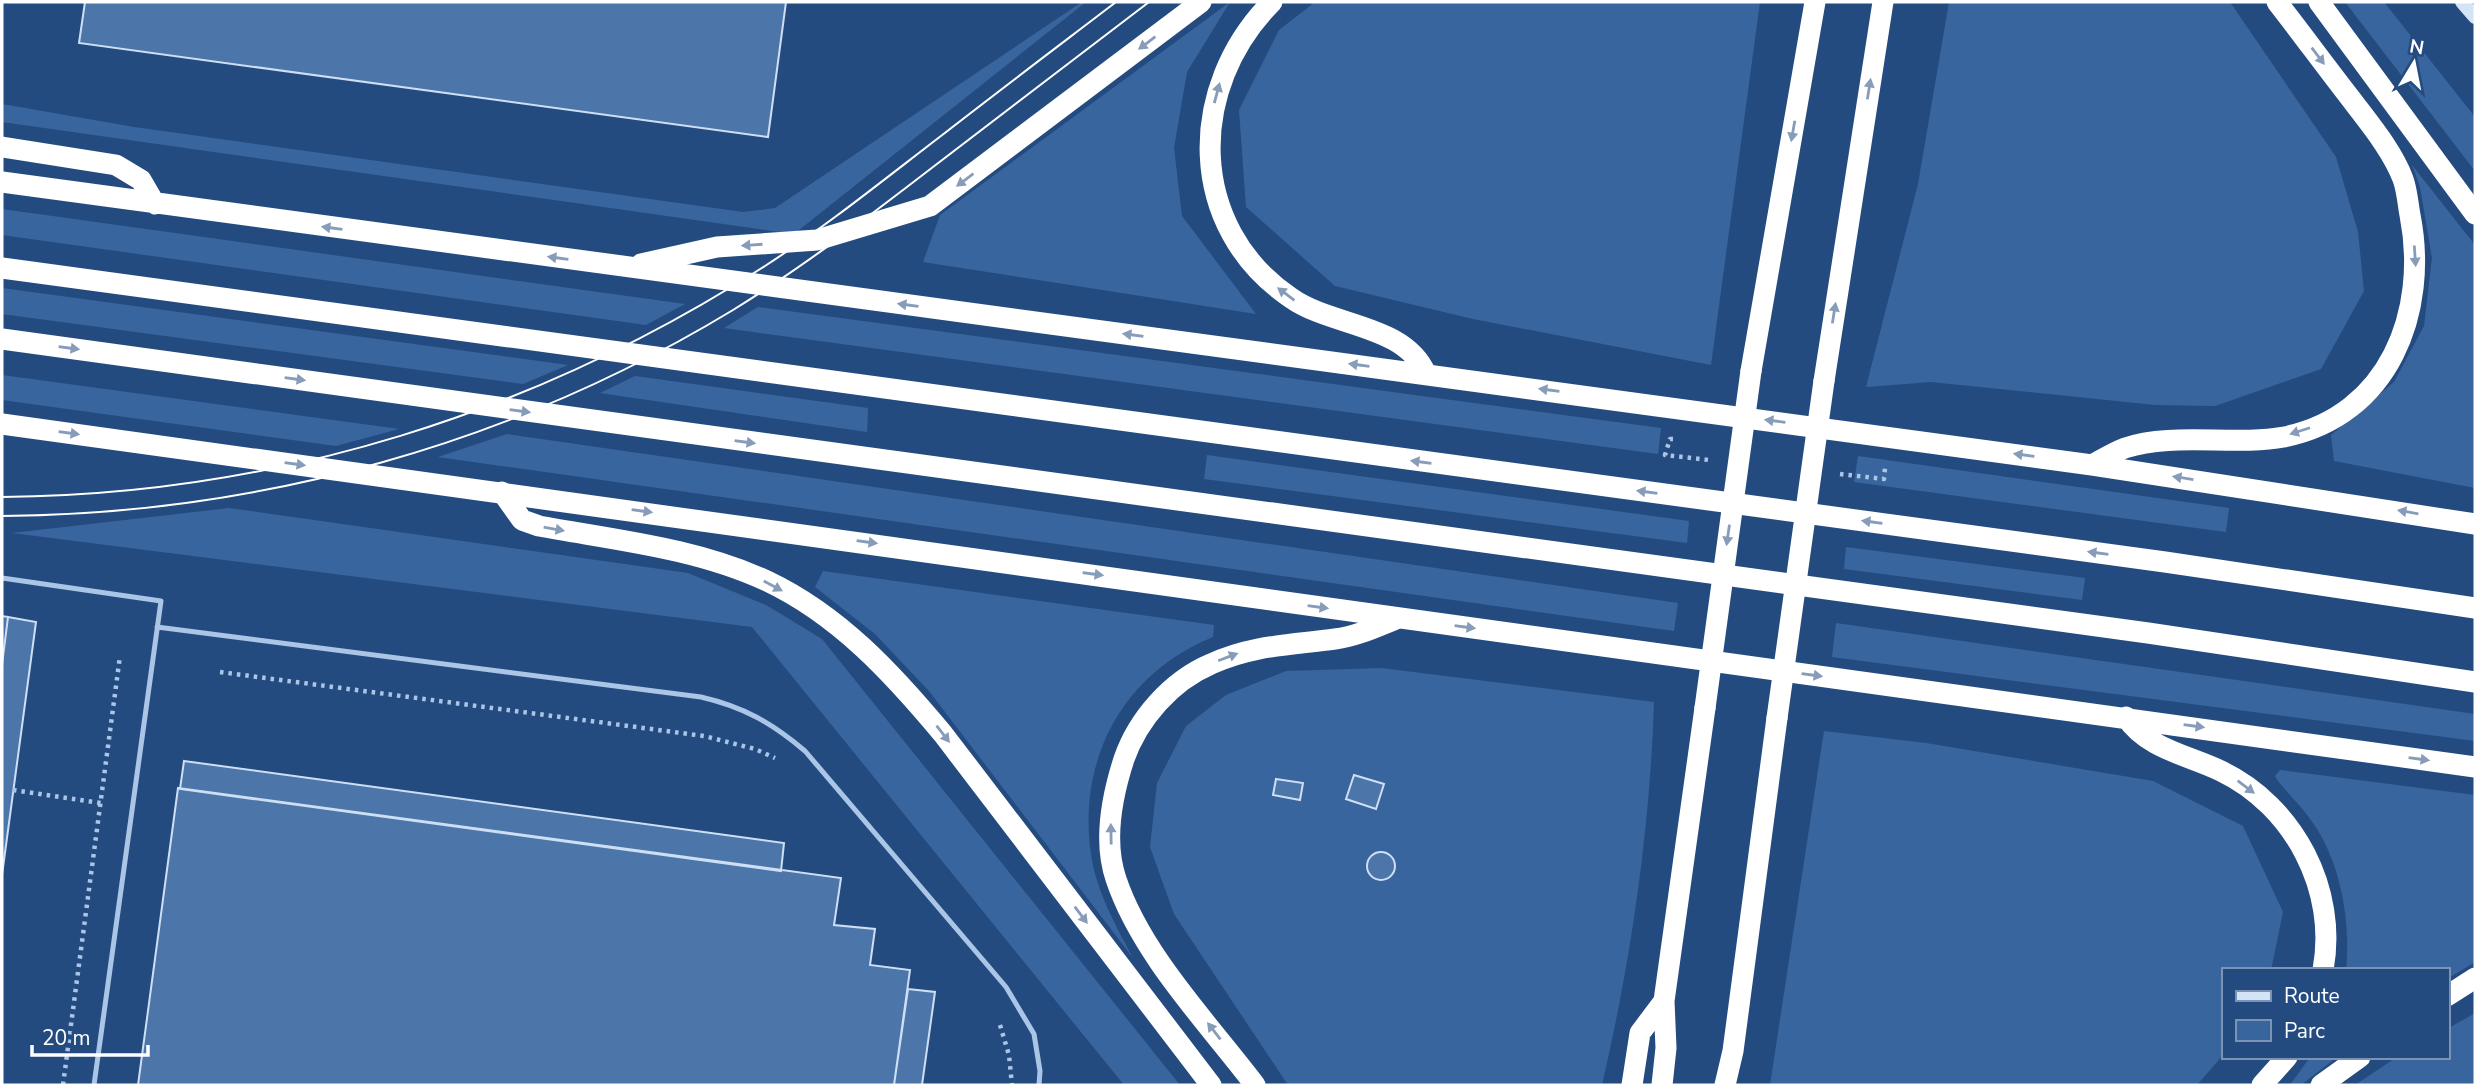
<svg xmlns="http://www.w3.org/2000/svg" width="2477" height="1087" viewBox="0 0 2477 1087" font-family="'Nunito Sans',sans-serif">
  <style>
    .green { fill: #39659e }
    .building { fill: #4c75a9; stroke: #cedff5; stroke-width: 2 }
    .lines { fill: none; stroke-linecap: round; stroke-linejoin: round }
    .path { stroke: #abc5e7; stroke-width: 4.5; stroke-dasharray: 3.5 5; stroke-linecap: butt }
    .lane { stroke: #abc5e7; stroke-width: 5 }
    .secondary { stroke: #d5e3f6; stroke-width: 14 }
    .highway { stroke: #fff; stroke-width: 21 }
    .tram { stroke: #fff; stroke-width: 2 }
    .highway-bridge { stroke: #fff; stroke-width: 21 }
    .oneway { fill: #879cb9 }
  </style>
  <rect width="100%" height="100%" fill="#244b80"/>
  <!-- green -->
  <path class="green" d="M1082 2H1086L794 234 2 122V104L134 127 743 212 775 208Z
    M1230 2 1187 72 1174 148 1182 216 1256 314 923 262 940 215Z
    M1315 2H1760L1711 365 1473 319 1335 286 1246 207 1239 110 1279 30Z
    M1949 2H2230L2336 157 2358 232 2364 291 2321 369 2215 406 2155 405 1931 382 1866 387 1918 184Z
    M2345 2H2384L2475 117V171Z
    M2412 165 2475 245V488L2334 461 2331 435 2394 382 2424 326 2432 258 2420 187Z
    M2 209 685 304 646 325 2 235Z
    M2 288 568 365 523 384 2 314Z
    M758 307 1661 428 1658 454 724 328Z
    M2 375 399 429 336 446 2 400Z
    M635 376 868 408 867 432 600 393Z
    M507 434 1678 603 1674 631 438 457Z
    M1207 455 1689 521 1687 543 1204 479Z
    M1858 456 2229 508 2226 532 1854 482Z
    M229 508 688 573 766 605 822 639 1180 1085H1124L752 627 12 533Z
    M1846 547 2085 578 2082 600 1844 569Z
    M823 571 1214 625 1213 637C1124 673 1077 758 1091 854 1096 891 1116 926 1133 958L929 691 875 634 815 587Z
    M1836 623 2475 714V741L1832 657Z
    M1381 668 1654 702C1650 830 1631 960 1602 1085H1288L1174 914 1150 847 1157 783 1186 726 1226 695 1286 671Z
    M1824 731 1926 743 2153 781 2243 826 2283 912 2271 970H2223V1055L2197 1085H1770Z
    M2280 770 2475 795V962L2447 979V970H2346C2351 922 2341 863 2313 823 2303 808 2289 795 2278 781L2275 776Z
    M2475 1013V1085H2355L2397 1057H2447V1029Z
    M2310 1057H2337L2301 1085H2290Z"/>
  <!-- building -->
  <path class="building" d="M85 2H786L768 137 79 43Z
    M2 616 8 617 2 665Z
    M8 617 36 622 2 875V665Z
    M184 761 784 843 781 871 180 789Z
    M1354 775 1384 784 1376 809 1346 799Z
    M1276 779 1303 783 1300 800 1273 795Z
    M178 788 841 878 834 925 875 929 870 965 910 970 894 1085H138Z
    M1367 866a14 14 0 1 1 28 0a14 14 0 1 1-28 0Z
    M908 989 935 992 922 1085H894Z"/>
  <g class="lines">
    <!-- path -->
    <path class="path" d="M1673 439H1670L1665 455 1709 460
      M1840 474 1884 479 1885 468
      M220 672 704 736 755 749 775 758
      M13 790 101 803
      M1000 1025 1009 1055 1012 1085
      M63 1085 120 656"/>
    <!-- lane -->
    <path class="lane" d="M2 578 161 601 94 1085
      M157 627 701 697C744 707 772 723 805 751L1006 987 1034 1034 1040 1071 1039 1085"/>
    <!-- secondary -->
    <path class="secondary" d="M2462 2 2475 17"/>
    <!-- highway -->
    <path class="highway" d="M1272 2C1187 87 1186 227 1291 298 1332 327 1405 324 1426 374
      M2319 2 2475 214
      M2 147 116 165 141 180 155 204
      M2 182 2092 465 2475 524
      M641 264 717 247 817 240 930 206 1201 2
      M2 268 2165 562 2475 608
      M2 339 2148 633 2475 682
      M1751 371 1815 2
      M1824 381 1883 2
      M2 424 2475 767
      M2092 465C2103 459 2114 452 2125 448 2172 432 2234 446 2284 437 2389 416 2429 312 2410 215 2408 204 2407 190 2403 179 2392 150 2369 123 2351 99 2326 67 2302 34 2277 2
      M502 492 522 520 539 526C615 540 696 548 767 581 839 615 893 674 943 734L1211 1085
      M2126 717C2147 749 2188 755 2221 771 2294 806 2338 890 2323 970
      M2447 996 2475 978
      M1255 1085C1208 1023 1141 954 1116 879 1103 841 1112 796 1124 759 1138 719 1171 681 1211 664 1252 645 1292 645 1335 639 1357 636 1376 627 1396 619
      M1632 1085 1640 1033 1664 1001
      M1662 1085 1666 1048 1664 1001 1705 708
      M1725 1085 1733 1051 1777 718
      M2262 1085 2287 1057
      M2321 1085 2360 1057"/>
    <!-- tram -->
    <path class="tram" d="M2 497C276 495 536 413 765 266 825 227 881 182 937 139 996 93 1057 47 1116 2
      M2 516C260 514 512 444 733 310 803 267 868 217 933 167 1005 112 1077 57 1149 2"/>
    <!-- highway-bridge -->
    <path class="highway-bridge" d="M1705 708 1751 371
      M1777 718 1824 381"/>
  </g>
  <!-- one-way arrows -->
  <defs><path id="oneway-solid" d="M-6-.8H1V-3.2L6.5 0L1 3.2V.8H-6Z" transform="scale(1.75)"/></defs>
  <g class="oneway">
    <use href="#oneway-solid" transform="translate(1147 43) rotate(143)"/>
    <use href="#oneway-solid" transform="translate(2318 56) rotate(53)"/>
    <use href="#oneway-solid" transform="translate(1869 89) rotate(-81)"/>
    <use href="#oneway-solid" transform="translate(1217 93) rotate(-75)"/>
    <use href="#oneway-solid" transform="translate(1793 131) rotate(100)"/>
    <use href="#oneway-solid" transform="translate(965 180) rotate(143)"/>
    <use href="#oneway-solid" transform="translate(332 228) rotate(-172)"/>
    <use href="#oneway-solid" transform="translate(752 245) rotate(176)"/>
    <use href="#oneway-solid" transform="translate(2415 256) rotate(86)"/>
    <use href="#oneway-solid" transform="translate(558 258) rotate(-172)"/>
    <use href="#oneway-solid" transform="translate(1286 294) rotate(-143)"/>
    <use href="#oneway-solid" transform="translate(908 305) rotate(-172)"/>
    <use href="#oneway-solid" transform="translate(1834 313) rotate(-81)"/>
    <use href="#oneway-solid" transform="translate(1133 335) rotate(-172)"/>
    <use href="#oneway-solid" transform="translate(69 348) rotate(8)"/>
    <use href="#oneway-solid" transform="translate(1359 365) rotate(-172)"/>
    <use href="#oneway-solid" transform="translate(295 379) rotate(8)"/>
    <use href="#oneway-solid" transform="translate(1549 390) rotate(-172)"/>
    <use href="#oneway-solid" transform="translate(520 411) rotate(8)"/>
    <use href="#oneway-solid" transform="translate(1775 421) rotate(-172)"/>
    <use href="#oneway-solid" transform="translate(2300 431) rotate(162)"/>
    <use href="#oneway-solid" transform="translate(69 433) rotate(8)"/>
    <use href="#oneway-solid" transform="translate(745 442) rotate(8)"/>
    <use href="#oneway-solid" transform="translate(2024 455) rotate(-172)"/>
    <use href="#oneway-solid" transform="translate(1421 462) rotate(-172)"/>
    <use href="#oneway-solid" transform="translate(295 464) rotate(8)"/>
    <use href="#oneway-solid" transform="translate(2183 478) rotate(-171)"/>
    <use href="#oneway-solid" transform="translate(1647 492) rotate(-172)"/>
    <use href="#oneway-solid" transform="translate(642 511) rotate(8)"/>
    <use href="#oneway-solid" transform="translate(2408 512) rotate(-170)"/>
    <use href="#oneway-solid" transform="translate(1872 522) rotate(-172)"/>
    <use href="#oneway-solid" transform="translate(554 529) rotate(10)"/>
    <use href="#oneway-solid" transform="translate(1728 535) rotate(98)"/>
    <use href="#oneway-solid" transform="translate(867 542) rotate(8)"/>
    <use href="#oneway-solid" transform="translate(2098 553) rotate(-172)"/>
    <use href="#oneway-solid" transform="translate(1093 574) rotate(8)"/>
    <use href="#oneway-solid" transform="translate(773 586) rotate(28)"/>
    <use href="#oneway-solid" transform="translate(1318 607) rotate(8)"/>
    <use href="#oneway-solid" transform="translate(1465 627) rotate(8)"/>
    <use href="#oneway-solid" transform="translate(1228 657) rotate(-21)"/>
    <use href="#oneway-solid" transform="translate(1812 675) rotate(8)"/>
    <use href="#oneway-solid" transform="translate(2194 726) rotate(8)"/>
    <use href="#oneway-solid" transform="translate(943 734) rotate(52)"/>
    <use href="#oneway-solid" transform="translate(2419 759) rotate(8)"/>
    <use href="#oneway-solid" transform="translate(2246 787) rotate(37)"/>
    <use href="#oneway-solid" transform="translate(1111 834) rotate(-91)"/>
    <use href="#oneway-solid" transform="translate(1081 915) rotate(53)"/>
    <use href="#oneway-solid" transform="translate(1214 1031) rotate(-128)"/>
  </g>
  <!-- border -->
  <rect width="2477" height="1087" fill="none" stroke="#ffffff" stroke-width="7"/>
  <!-- legend -->
  <rect x="2222" y="968" width="228" height="91" fill="#244b80" stroke="#7c93b3" stroke-width="2"/>
  <rect x="2236" y="991" width="35" height="10" fill="#d5e3f6" stroke="#7c93b3" stroke-width="2"/>
  <text x="2284" y="1003" font-size="21" fill="#ffffff">Route</text>
  <rect x="2236" y="1020" width="35" height="21" fill="#39659e" stroke="#7c93b3" stroke-width="2"/>
  <text x="2284" y="1038" font-size="21" fill="#ffffff">Parc</text>
  <!-- north arrow -->
  <g transform="translate(2414 63) rotate(10)" stroke="#244b80" stroke-width="5" paint-order="stroke">
  <path d="M0-5L12 26L0 18L-12 26Z" fill="#ffffff"/>
  <text y="-10" font-size="19" font-weight="bold" text-anchor="middle" fill="#ffffff">N</text>
  </g>
  <!-- scale -->
  <path d="M32 1045v10h116v-10" fill="none" stroke="#ffffff" stroke-width="3.5"/>
  <text x="42" y="1045" font-size="21" fill="#ffffff" stroke="#244b80" stroke-width="5" paint-order="stroke">20 m</text>
</svg>
